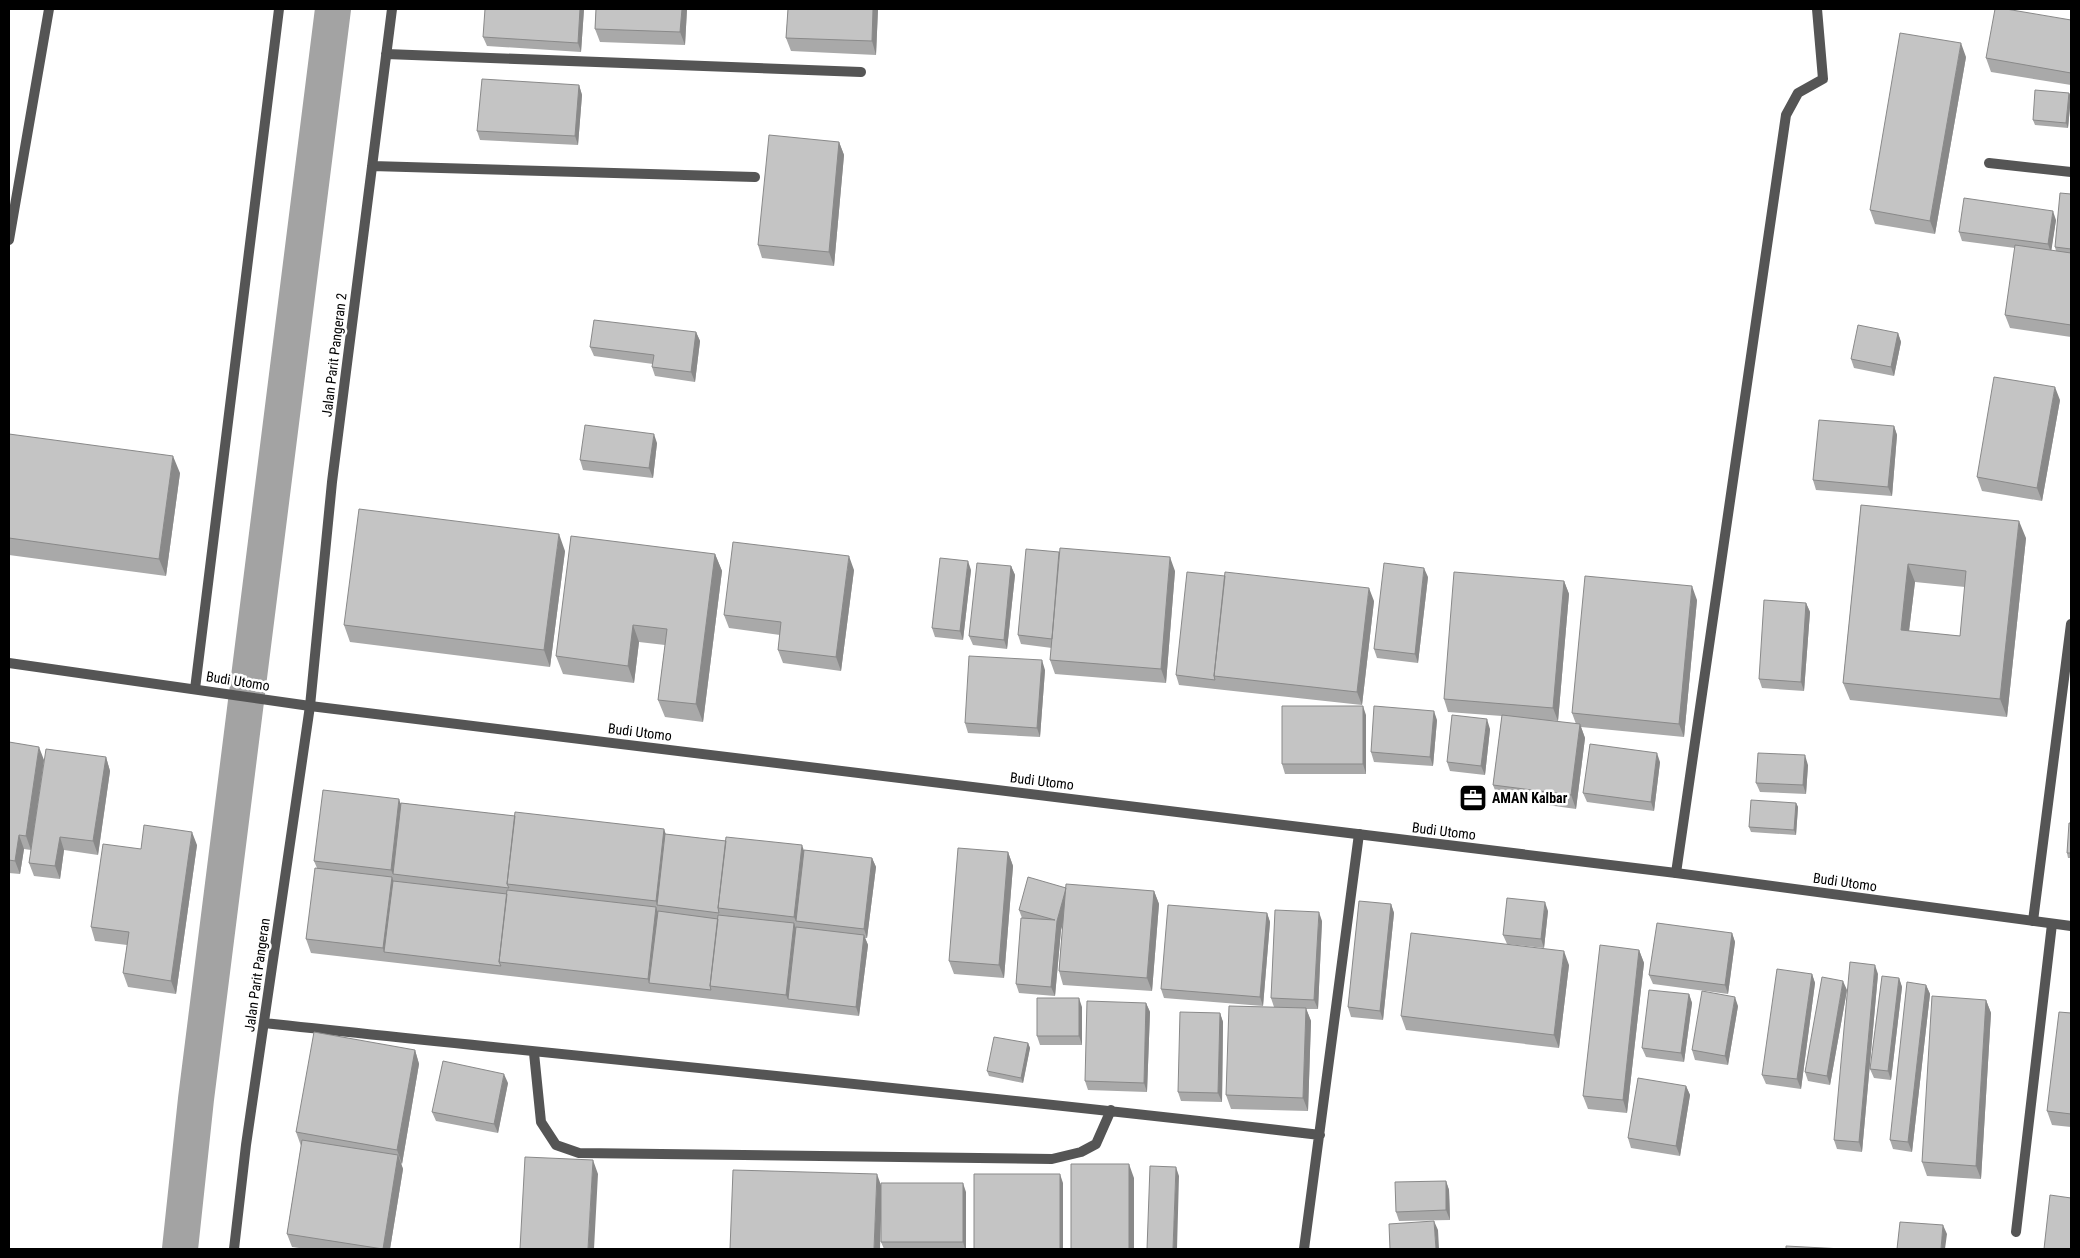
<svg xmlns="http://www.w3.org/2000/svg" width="2080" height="1258" viewBox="0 0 2080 1258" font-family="'Roboto Condensed',sans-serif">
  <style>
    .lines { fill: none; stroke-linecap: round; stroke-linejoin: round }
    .canal { stroke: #a3a3a3; stroke-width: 36 }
    .service { stroke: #555; stroke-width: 10 }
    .minor { stroke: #555; stroke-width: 10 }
    .tertiary { stroke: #555; stroke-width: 10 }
    .wall { fill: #a9a9a9; fill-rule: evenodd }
    .shaded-wall { fill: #898989 }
    .building { fill: #c4c4c4; stroke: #898989; fill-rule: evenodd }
    .labels { text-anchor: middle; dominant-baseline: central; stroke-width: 5; stroke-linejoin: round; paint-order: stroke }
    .street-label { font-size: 14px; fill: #000; stroke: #fff }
    .poi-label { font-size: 14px; font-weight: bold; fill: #000; stroke: #fff; text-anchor: start }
  </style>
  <rect width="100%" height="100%" fill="#fff"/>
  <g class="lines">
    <!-- canal -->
    <path class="canal" d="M180 1249 196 1099 333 9"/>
    <!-- service -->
    <path class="service" d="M1989 163 2071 172
      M2016 1232 2052 924"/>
    <!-- minor -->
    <path class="minor" d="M386 54 861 72
      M372 166 755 177
      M9 240 49 9
      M195 689 279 9
      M1676 873 1786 115 1798 93 1823 79 1817 9
      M2033 921 2071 624
      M264 1023C615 1061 968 1093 1320 1135
      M534 1053 541 1122 556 1145 579 1153 1052 1159 1081 1152 1096 1144 1111 1110
      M234 1249 246 1145 310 706 332 482 392 9
      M1304 1249 1359 834"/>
    <!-- tertiary -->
    <path class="tertiary" d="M9 663 310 706 1676 873 2071 926"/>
  </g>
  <!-- wall -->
  <path class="wall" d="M584 9 581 52 487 46 483 37Z
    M596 9H687L685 45 600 42 595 29Z
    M788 9H878L876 55 791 51 786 38Z
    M2071 20V85L1991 72 1986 58Z
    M1966 57 1935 234 1875 224 1870 210Z
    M579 85 582 95 578 145 480 140 477 131Z
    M2069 93 2071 97 2068 128 2035 125 2033 120Z
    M839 142 844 155 834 266 762 258 758 245Z
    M2071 194V337L2010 328 2005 315 2015 248 1962 241 1959 232 2056 220 2051 250 2056 251 2055 247Z
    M696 332 700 341 695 382 655 376 652 367 653 364 594 356 590 347Z
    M1898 333 1901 342 1894 376 1854 368 1851 359Z
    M2060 400 2042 501 1982 491 1977 477Z
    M1894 426 1897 435 1892 496 1816 490 1813 480Z
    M9 434 180 473 166 576 9 555Z
    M657 443 653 478 583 470 580 460Z
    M1861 505 2026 538 2007 717 1850 700 1843 683ZM1915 582 1965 587 1960 636 1909 631Z
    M565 551 550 667 350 642 344 625Z
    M715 554 722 571 703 722 665 717 658 700 665 645 639 642 634 683 563 674 556 656Z
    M1011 566 1015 575 1007 649 973 645 969 636Z
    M854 570 841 671 783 663 778 650 780 635 729 628 724 615Z
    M971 570 963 640 935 637 932 628Z
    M1175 571 1166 683 1055 674 1050 660 1052 648 1021 644 1018 635Z
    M1428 577 1418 663 1377 658 1374 649Z
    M1564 581 1569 594 1558 721 1547 720 1576 724 1572 713 1697 600 1684 737 1581 727 1585 738 1576 809 1498 798 1493 785 1502 716 1448 712 1444 699Z
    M1374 601 1362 705 1179 685 1176 675Z
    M1806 603 1810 612 1804 691 1762 688 1759 679Z
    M1045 670 1040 737 968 733 965 723Z
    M1366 715V774H1285L1282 764Z
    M1437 720 1433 766 1374 762 1371 752Z
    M1490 729 1485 775 1450 771 1447 762Z
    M9 742 44 760 34 831 106 757 110 771 98 855 64 850 60 879 34 876 29 863 31 850 24 849 20 874 9 873Z
    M1660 762 1654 811 1587 802 1583 793Z
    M1808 765 1806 794 1760 792 1756 783Z
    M401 803 515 816 664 829 665 834 872 858 876 867 867 938H865L868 945 859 1016 311 953 306 939 317 868 314 861Z
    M1796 803 1798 807 1796 835 1751 832 1749 827Z
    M2071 823V858H2068L2067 853Z
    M197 845 176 994 128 987 123 973 127 945 95 941 91 927 141 849Z
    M1008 852 1013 866 1004 978 954 974 949 961Z
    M1066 888 1154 891 1159 904 1152 991 1063 985 1059 971 1063 923 1061 930 1055 996 1019 993 1016 984 1022 918 1019 910Z
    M1391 904 1394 913 1383 1020 1351 1017 1348 1007Z
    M1548 911 1544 948 1507 944 1503 935Z
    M1267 913 1270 922 1263 1006 1164 998 1161 989Z
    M1322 921 1318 1009H1306L1311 1021 1308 1111 1231 1109 1226 1095 1274 1007 1271 998Z
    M1732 933 1735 942 1728 994 1653 984 1649 975Z
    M1639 950 1644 963 1627 1113 1588 1109 1583 1096Z
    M1569 965 1559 1048 1406 1030 1401 1016Z
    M1812 974 1815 983 1801 1089 1766 1084 1762 1075Z
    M1878 974 1862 1152 1837 1149 1834 1140Z
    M1899 978 1902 987 1891 1080 1874 1078 1870 1069Z
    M1926 985 1930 994 1912 1152 1893 1149 1890 1140Z
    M1847 990 1830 1085 1808 1081 1805 1072Z
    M1689 994 1692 1003 1684 1062 1646 1057 1642 1048Z
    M1986 1000 1991 1013 1981 1179 1927 1176 1922 1162Z
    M1146 1003 1150 1012 1147 1092 1088 1090 1085 1081Z
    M1738 1006 1728 1065 1695 1060 1692 1050Z
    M1082 1007V1045H1040L1037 1036Z
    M1220 1013 1223 1022 1222 1102 1181 1101 1178 1092Z
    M2071 1013V1127L2052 1125 2047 1111Z
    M1028 1043 1030 1048 1023 1083 989 1076 987 1071Z
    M415 1050 419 1064 402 1164 401 1163 403 1169 390 1249H306L292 1247 287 1234 301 1146 296 1132Z
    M508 1083 498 1133 436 1121 432 1112Z
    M1686 1086 1690 1095 1680 1156 1631 1148 1628 1138Z
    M1446 1181 1449 1190 1450 1220 1399 1221 1396 1212Z
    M881 1186 966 1192V1249H884L881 1242Z"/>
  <!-- shaded-wall -->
  <path class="shaded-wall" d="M580 9H584L581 52 578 43Z
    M682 9H687L685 45 680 32Z
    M873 9H878L876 55 872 41Z
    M1961 43 1966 57 1935 234 1930 221Z
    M579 85 582 95 578 145 575 136Z
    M2069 93 2071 97 2068 128 2066 123Z
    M839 142 844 155 834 266 829 252Z
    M2053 211 2056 220 2051 253 2048 244Z
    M696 332 700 341 695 382 691 372Z
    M1898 333 1901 342 1894 376 1891 367Z
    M2055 387 2060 400 2042 501 2037 488Z
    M1894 426 1897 435 1892 496 1888 487Z
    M654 434 657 443 653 478 649 468Z
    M173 456 180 473 166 576 159 559Z
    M2019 521 2026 538 2007 717 2000 699Z
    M559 534 565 551 550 667 544 650Z
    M715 554 722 571 703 722 696 704Z
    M849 556 854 570 841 671 836 657Z
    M1170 557 1175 571 1166 683 1161 669Z
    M968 561 971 570 963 640 960 631Z
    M1908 564 1915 582 1907 647 1901 630Z
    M1011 566 1015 575 1007 649 1004 640Z
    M1424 568 1428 577 1418 663 1415 654Z
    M1564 581 1569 594 1558 721 1553 708Z
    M1692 586 1697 600 1684 737 1679 724Z
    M1369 588 1374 601 1362 705 1357 692Z
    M1806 603 1810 612 1804 691 1801 682Z
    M633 625 639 642 634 683 628 666Z
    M1042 660 1045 670 1040 737 1037 728Z
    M1363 706 1366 715V774L1363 764Z
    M1434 711 1437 720 1433 766 1430 757Z
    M1487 719 1490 729 1485 775 1481 766Z
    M1580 724 1585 738 1576 809 1571 795Z
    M39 747 44 760 31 850 26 836Z
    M1657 753 1660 762 1654 811 1651 802Z
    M1805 755 1808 765 1806 794 1803 785Z
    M106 757 110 771 98 855 93 841Z
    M399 799 404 813 393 874 391 870Z
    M1796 803 1798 807 1796 835 1794 830Z
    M664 829 669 843 657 905 656 901Z
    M192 832 197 845 176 994 171 981Z
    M19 835 24 849 20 874 15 861Z
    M60 837 64 850 60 879 55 866Z
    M802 845 807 859 796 921 794 917Z
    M1008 852 1013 866 1004 978 999 965Z
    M872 858 876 867 867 938 864 929Z
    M392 877 396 890 384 952 383 948Z
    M1066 888 1070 897 1061 930 1055 996 1051 987 1057 921Z
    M1154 891 1159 904 1152 991 1147 978Z
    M1545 902 1548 911 1544 948 1541 939Z
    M1391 904 1394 913 1383 1020 1380 1011Z
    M656 907 661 921 649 983 648 979Z
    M1319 912 1322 921 1318 1009 1314 1000Z
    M1267 913 1270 922 1263 1006 1260 997Z
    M794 923 799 937 788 999 786 995Z
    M1732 933 1735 942 1728 994 1725 985Z
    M864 935 868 945 859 1016 856 1007Z
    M1639 950 1644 963 1627 1113 1623 1100Z
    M1564 951 1569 965 1559 1048 1554 1035Z
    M1875 965 1878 974 1862 1152 1859 1142Z
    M1812 974 1815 983 1801 1089 1797 1079Z
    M1899 978 1902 987 1891 1080 1888 1071Z
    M1843 981 1847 990 1830 1085 1827 1076Z
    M1926 985 1930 994 1912 1152 1908 1142Z
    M1689 994 1692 1003 1684 1062 1681 1053Z
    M1735 997 1738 1006 1728 1065 1725 1056Z
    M1079 998 1082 1007V1045L1079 1036Z
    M1986 1000 1991 1013 1981 1179 1976 1166Z
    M1146 1003 1150 1012 1147 1092 1144 1083Z
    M1306 1008 1311 1021 1308 1111 1303 1098Z
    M1220 1013 1223 1022 1222 1102 1218 1093Z
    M1028 1043 1030 1048 1023 1083 1021 1078Z
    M415 1050 419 1064 402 1164 397 1150Z
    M504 1074 508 1083 498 1133 494 1124Z
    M1686 1086 1690 1095 1680 1156 1676 1146Z
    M398 1155 403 1169 390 1249H383Z
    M593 1160 598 1174 594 1249H588Z
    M1129 1164 1134 1178V1249H1129Z
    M1176 1167 1179 1176 1177 1249H1173Z
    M877 1174 882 1188 880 1249H874Z
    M1060 1174 1063 1183V1249H1060Z
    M1446 1181 1449 1190 1450 1220 1446 1210Z
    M963 1183 966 1192V1249H965L963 1242Z
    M1434 1221 1438 1230 1439 1249H1436Z
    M1943 1225 1947 1234 1945 1249H1941Z"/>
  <!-- building -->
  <path class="building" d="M485 9H580L578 43 483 37Z
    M596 9H682L680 32 595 29Z
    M788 9H873L872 41 786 38Z
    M1995 9H2006L2071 20V73L1986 58Z
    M1900 33 1961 43 1930 221 1870 210Z
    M482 79 579 85 575 136 477 131Z
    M2035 90 2069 93 2066 123 2033 120Z
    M769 135 839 142 829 252 758 245Z
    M2060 193 2071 194V249L2055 247Z
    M1964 198 2053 211 2048 244 1959 232Z
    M2015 245 2071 253V325L2005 315Z
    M594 320 696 332 691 372 652 367 654 355 590 347Z
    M1858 325 1898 333 1891 367 1851 359Z
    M1994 377 2055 387 2037 488 1977 477Z
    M1819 420 1894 426 1888 487 1813 480Z
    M585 425 654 434 649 468 580 460Z
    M9 434 173 456 159 559 9 538Z
    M1861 505 2019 521 2000 699 1843 683ZM1908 564 1966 571 1960 636 1901 630Z
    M359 509 559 534 544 650 344 625Z
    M571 536 715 554 696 704 658 700 667 629 633 625 628 666 556 656Z
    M733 542 849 556 836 657 778 650 781 622 724 615Z
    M1060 548 1170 557 1161 669 1050 660Z
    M1026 549 1059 552 1052 639 1018 635Z
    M940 558 968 561 960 631 932 628Z
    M977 563 1011 566 1004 640 969 636Z
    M1384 563 1424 568 1415 654 1374 649Z
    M1187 572 1225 576 1214 676 1215 680 1176 675Z
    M1225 572 1369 588 1357 692 1214 676Z
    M1454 572 1564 581 1553 708 1444 699Z
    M1585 576 1692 586 1679 724 1572 713Z
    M1764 600 1806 603 1801 682 1759 679Z
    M969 656 1042 660 1037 728 965 723Z
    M1282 706H1363V764H1282Z
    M1374 706 1434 711 1430 757 1371 752Z
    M1452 715 1487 719 1481 766 1447 762Z
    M1502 715 1580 724 1571 795 1493 785Z
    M9 742 39 747 26 836 19 835 15 861 9 860Z
    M1590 744 1657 753 1651 802 1583 793Z
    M46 749 106 757 93 841 60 837 55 866 29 863Z
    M1758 753 1805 755 1803 785 1756 783Z
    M323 790 399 799 391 870 314 861Z
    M1751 800 1796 803 1794 830 1749 827Z
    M401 803 515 816 507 884 509 888 393 874Z
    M515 812 664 829 656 901 507 884Z
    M2069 823H2071V853H2067Z
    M144 825 192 832 171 981 123 973 129 932 91 927 103 844 141 849Z
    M665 834 726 841 718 908 719 913 657 905Z
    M726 837 802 845 794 917 718 908Z
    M958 848 1008 852 999 965 949 961Z
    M804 850 872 858 864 929 796 921Z
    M315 868 392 877 383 948 306 939Z
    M1028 877 1066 888 1065 892 1057 921 1051 987 1016 984 1021 918 1055 920 1019 910Z
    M393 881 507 894 499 962 501 966 384 952Z
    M1066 884 1154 891 1147 978 1059 971Z
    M507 890 656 907 648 979 499 962Z
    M1507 898 1545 902 1541 939 1503 935Z
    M1359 901 1391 904 1380 1011 1348 1007Z
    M1168 905 1267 913 1260 997 1161 989Z
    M1275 910 1319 912 1314 1000 1271 998Z
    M658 911 718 919 710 986 711 990 649 983Z
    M718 915 794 923 786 995 710 986Z
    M1657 923 1732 933 1725 985 1649 975Z
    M796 927 864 935 856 1007 788 999Z
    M1411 933 1564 951 1554 1035 1401 1016Z
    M1600 945 1639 950 1623 1100 1583 1096Z
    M1850 962 1875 965 1859 1142 1834 1140Z
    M1777 969 1812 974 1797 1079 1762 1075Z
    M1882 976 1899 978 1888 1071 1870 1069Z
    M1822 977 1843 981 1827 1076 1805 1072Z
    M1907 982 1926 985 1908 1142 1890 1140Z
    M1649 990 1689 994 1681 1053 1642 1048Z
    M1702 991 1735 997 1725 1056 1692 1050Z
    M1932 996 1986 1000 1976 1166 1922 1162Z
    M1037 998H1079V1036H1037Z
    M1087 1001 1146 1003 1144 1083 1085 1081Z
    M1229 1006 1306 1008 1303 1098 1226 1095Z
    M1180 1012 1220 1013 1218 1093 1178 1092Z
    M2059 1012 2071 1013V1114L2047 1111Z
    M314 1032 415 1050 397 1150 296 1132Z
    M994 1037 1028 1043 1021 1078 987 1071Z
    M443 1061 504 1074 494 1124 432 1112Z
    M1638 1078 1686 1086 1676 1146 1628 1138Z
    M302 1140 398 1155 383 1249 287 1234Z
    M525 1157 593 1160 588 1249H520Z
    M1071 1164H1129V1249H1071Z
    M1150 1166 1176 1167 1173 1249H1147Z
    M733 1170 877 1174 874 1249H730Z
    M974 1174H1060V1249H974Z
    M1446 1181V1210L1396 1212 1395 1182Z
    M881 1183H963V1242H881Z
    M2050 1195 2071 1198V1249H2044Z
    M1434 1221 1436 1249H1390L1389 1224Z
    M1900 1222 1943 1225 1941 1249H1897Z
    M1786 1246 1843 1249H1786Z"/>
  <!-- icons -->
  <defs>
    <symbol id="office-square" viewBox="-11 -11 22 22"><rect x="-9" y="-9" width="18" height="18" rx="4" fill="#000" stroke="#fff"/><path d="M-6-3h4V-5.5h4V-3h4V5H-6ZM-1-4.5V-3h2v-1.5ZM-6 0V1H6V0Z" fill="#fff"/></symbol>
  </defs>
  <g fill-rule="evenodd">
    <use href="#office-square" x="1457" y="782" width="32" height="32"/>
  </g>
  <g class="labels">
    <!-- street labels -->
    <g class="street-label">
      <text transform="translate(334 355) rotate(-83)">Jalan Parit Pangeran 2</text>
      <text transform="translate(238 681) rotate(9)">Budi Utomo</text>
      <text transform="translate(640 732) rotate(7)">Budi Utomo</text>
      <text transform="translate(1042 781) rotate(7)">Budi Utomo</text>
      <text transform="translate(1444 831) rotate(7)">Budi Utomo</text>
      <text transform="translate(1845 882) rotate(8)">Budi Utomo</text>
      <text transform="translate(257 975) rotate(-82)">Jalan Parit Pangeran</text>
    </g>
    <!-- poi labels -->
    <g class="poi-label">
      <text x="1492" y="798">AMAN Kalbar</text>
    </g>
  </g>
  <!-- border -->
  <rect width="2080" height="1258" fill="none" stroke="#000000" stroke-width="20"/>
</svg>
